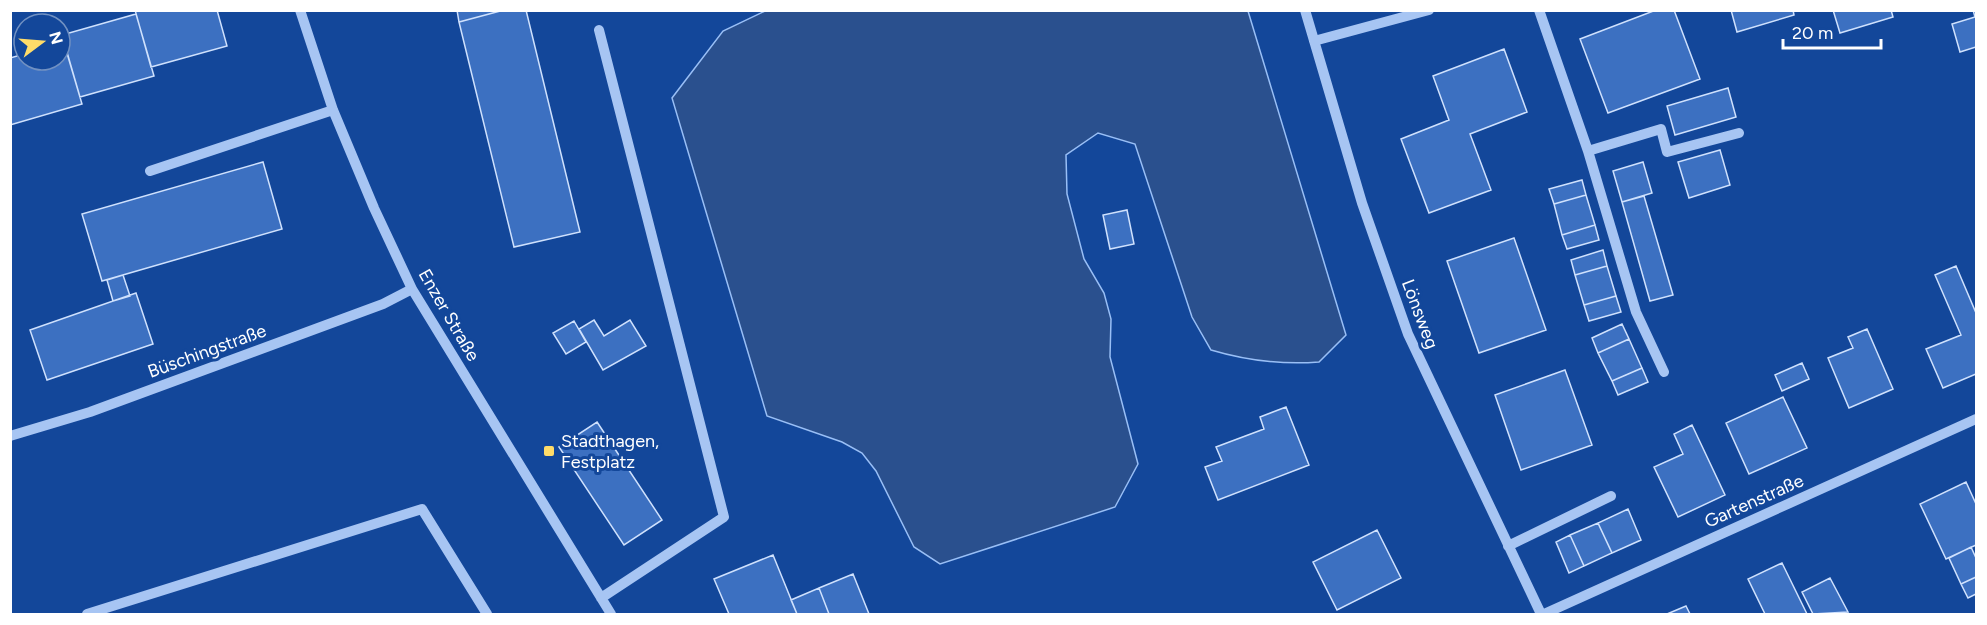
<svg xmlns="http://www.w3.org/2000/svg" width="1987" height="625" viewBox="0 0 1987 625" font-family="Figtree,sans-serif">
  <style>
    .water { fill: #2a508e; stroke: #99bff6; stroke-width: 1.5 }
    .building { fill: #3c70c1; stroke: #cfe1fd; stroke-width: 1.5 }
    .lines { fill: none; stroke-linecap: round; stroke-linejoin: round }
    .minor { stroke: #a7c5f3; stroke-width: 10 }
    .poi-dot { fill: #ffdc69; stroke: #13479a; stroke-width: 2 }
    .labels { text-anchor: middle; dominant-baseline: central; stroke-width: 6; stroke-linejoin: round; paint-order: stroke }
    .street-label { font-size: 18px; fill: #fff; stroke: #13479a }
    .poi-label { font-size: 18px; fill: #fff; stroke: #13479a; text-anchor: start }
  </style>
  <rect width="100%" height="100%" fill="#13479a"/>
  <!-- water -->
  <path class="water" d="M765 11H1248L1346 335 1319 362C1281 365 1248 361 1211 350L1192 317 1135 144 1098 133 1066 155 1067 194 1084 259 1104 293 1111 319 1110 357 1138 464 1115 507 940 564 914 547 876 471 862 453 842 442 767 416 672 98 723 31Z"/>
  <!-- building -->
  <path class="building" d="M135 10H217L227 46 151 67Z
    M457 10H504L459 22Z
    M504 10H526L580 232 514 247 459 22Z
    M1656 10H1674L1700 79 1608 113 1580 39Z
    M1731 10H1793L1794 15 1737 32Z
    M1833 10H1891L1893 17 1840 33Z
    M1973 10H1976V47L1960 52 1952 24 1975 17Z
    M136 14 154 76 80 97 62 35Z
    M64 43 82 104 10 125V58L24 54V60H60V44Z
    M1504 49 1527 112 1470 134 1491 190 1429 213 1401 139 1449 120 1433 76Z
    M1728 88 1736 117 1675 135 1667 106Z
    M1720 150 1730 185 1689 198 1678 162Z
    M263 162 282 229 102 281 82 214Z
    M1643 162 1652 193 1622 202 1613 171Z
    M1582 180 1586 195 1554 204 1549 189Z
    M1586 195 1595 225 1562 235 1554 204Z
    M1644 196 1673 295 1650 301 1622 202Z
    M1127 210 1134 244 1110 249 1103 215Z
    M1595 225 1599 240 1567 249 1562 235Z
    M1514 238 1546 330 1479 353 1447 261Z
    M1603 250 1607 266 1575 275 1571 260Z
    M1607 266 1616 296 1584 305 1575 275Z
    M1956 266 1976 313V374L1943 388 1926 349 1961 335 1935 275Z
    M123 275 130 296 113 301 107 280Z
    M136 293 153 344 47 380 30 330Z
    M1616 296 1621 312 1589 321 1584 305Z
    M594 320 604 336 630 320 646 346 603 370 579 329Z
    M574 321 586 342 566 354 553 333Z
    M1622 324 1629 339 1598 353 1592 338Z
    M1867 329 1893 389 1849 408 1828 358 1853 348 1848 337Z
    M1629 339 1642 368 1612 381 1598 353Z
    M1802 363 1809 379 1782 391 1775 375Z
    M1642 368 1648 382 1618 395 1612 381Z
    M1565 370 1592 445 1521 470 1495 395Z
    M1783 397 1807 448 1749 474 1726 423Z
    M1286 407 1309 465 1218 500 1205 467 1222 461 1216 447 1264 429 1260 417Z
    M597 422 662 520 624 545 559 447Z
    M1692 425 1725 495 1678 517 1654 467 1683 454 1674 434Z
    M1966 482 1976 504V545L1946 559 1920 504Z
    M1628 509 1641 540 1612 553 1598 523Z
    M1598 523 1612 553 1584 566 1570 535Z
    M1377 530 1401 578 1337 610 1313 562Z
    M1570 535 1584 566 1569 573 1556 542Z
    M1971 547 1976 558V577L1961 584 1949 558Z
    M773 555 797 614H729L714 579Z
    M1782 563 1807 614H1765L1748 579Z
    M853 574 869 614H829L819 588Z
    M1976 577V594L1968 598 1961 584Z
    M1830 578 1848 612 1813 614 1802 592Z
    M819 588 829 614H797L791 600Z
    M1686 606 1690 614H1667Z"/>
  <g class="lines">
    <!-- minor -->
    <path class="minor" d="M300 10 333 110 374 208 412 289 611 614
      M1305 10 1362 203 1408 334 1541 614
      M1539 10 1588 151 1636 312 1664 372
      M599 30 724 517 601 598
      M1314 41 1429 10
      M1588 151 1661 129 1667 152 1739 133
      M150 171 333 110
      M10 436 90 412 383 304 412 289
      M1508 546 1611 496
      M87 614 422 509 487 614
      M1544 614 1976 419"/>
  </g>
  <!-- markers -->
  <rect class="poi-dot" x="543" y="445" width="12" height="12" rx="3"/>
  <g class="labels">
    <!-- street labels -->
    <g class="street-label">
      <text transform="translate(1420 314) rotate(69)">Lönsweg</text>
      <text transform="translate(449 315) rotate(60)">Enzer Straße</text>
      <text transform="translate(207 351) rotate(-20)">Büschingstraße</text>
      <text transform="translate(1754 501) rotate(-24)">Gartenstraße</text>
    </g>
    <!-- poi labels -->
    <g class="poi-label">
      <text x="561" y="441">Stadthagen,<tspan x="561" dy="21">Festplatz</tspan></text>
    </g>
  </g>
  <!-- border -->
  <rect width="1987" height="625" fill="none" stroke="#ffffff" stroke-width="24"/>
  <!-- north arrow -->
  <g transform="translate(42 42) rotate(74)"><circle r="28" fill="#13479a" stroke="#7191c2" stroke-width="1.5"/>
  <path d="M0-4.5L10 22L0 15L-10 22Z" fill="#ffdc69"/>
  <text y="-9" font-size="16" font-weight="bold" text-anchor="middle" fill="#ffffff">N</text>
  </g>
  <!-- scale -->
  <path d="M1783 39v9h98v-9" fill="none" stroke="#ffffff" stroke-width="3"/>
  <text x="1792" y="39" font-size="18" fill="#ffffff" stroke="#13479a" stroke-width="4.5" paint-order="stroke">20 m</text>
</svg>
